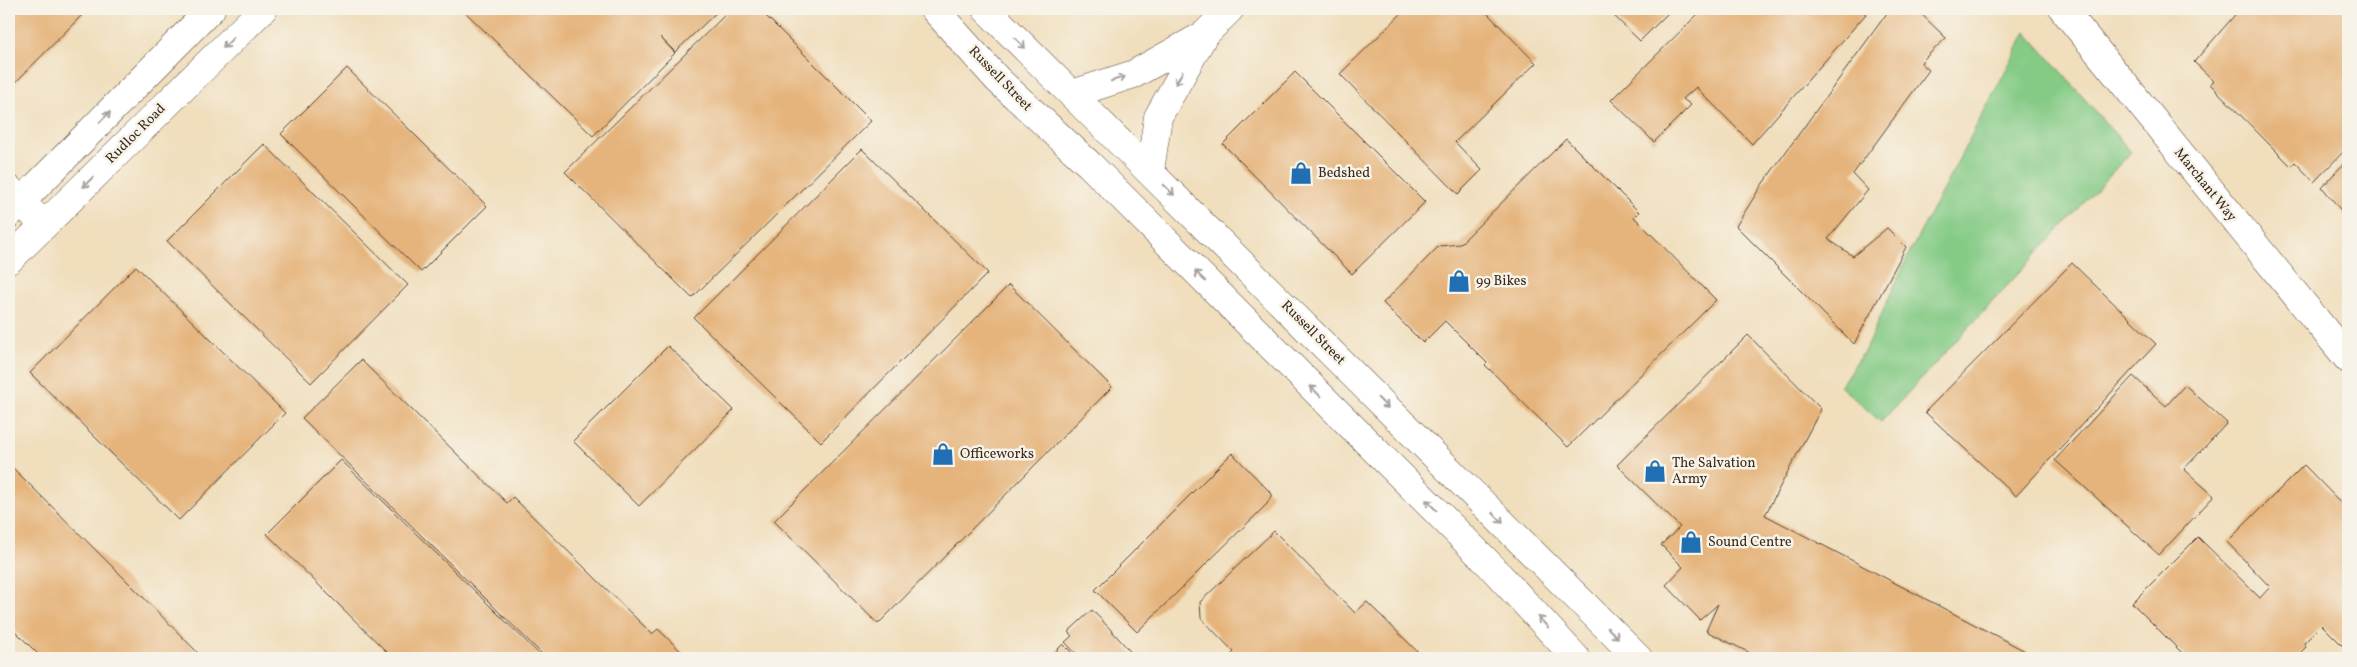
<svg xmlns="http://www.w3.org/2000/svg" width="2357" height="667" viewBox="0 0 2357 667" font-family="Vollkorn,serif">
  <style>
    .green { fill: #85cb86; stroke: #607a52 }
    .building { fill: #e5b47c }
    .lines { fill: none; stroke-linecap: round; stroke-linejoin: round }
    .minor-casing { stroke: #564536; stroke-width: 29 }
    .tertiary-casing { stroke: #564536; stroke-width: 29 }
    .secondary-casing { stroke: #564536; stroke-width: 29 }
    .primary-casing { stroke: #564536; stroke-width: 29 }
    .minor { stroke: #fff; stroke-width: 28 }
    .tertiary { stroke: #fff; stroke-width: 28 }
    .secondary { stroke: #fff; stroke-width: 28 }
    .primary { stroke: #fff; stroke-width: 28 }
    .oneway { stroke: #a79f9a }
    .labels { text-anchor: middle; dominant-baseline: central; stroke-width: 5; stroke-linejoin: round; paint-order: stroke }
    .street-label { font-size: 14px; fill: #3b2a1e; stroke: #f7f3e8 }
    .poi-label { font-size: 14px; fill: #3b2a1e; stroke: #f7f3e8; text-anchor: start }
  </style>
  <rect width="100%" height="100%" fill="#f7f3e8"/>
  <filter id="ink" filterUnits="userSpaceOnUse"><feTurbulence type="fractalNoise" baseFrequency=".02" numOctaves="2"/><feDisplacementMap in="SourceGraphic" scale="10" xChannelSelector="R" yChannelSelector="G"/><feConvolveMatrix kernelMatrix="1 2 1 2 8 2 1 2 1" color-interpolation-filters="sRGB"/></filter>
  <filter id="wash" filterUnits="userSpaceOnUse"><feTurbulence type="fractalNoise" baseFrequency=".0096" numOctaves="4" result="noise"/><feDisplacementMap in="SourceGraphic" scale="20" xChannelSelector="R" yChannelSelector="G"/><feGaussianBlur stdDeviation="1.12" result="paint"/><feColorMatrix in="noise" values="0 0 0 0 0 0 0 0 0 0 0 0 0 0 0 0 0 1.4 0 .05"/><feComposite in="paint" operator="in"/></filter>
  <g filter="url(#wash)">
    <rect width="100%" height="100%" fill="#f0debc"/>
    <!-- green -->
    <path class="green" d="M2026 32 2131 152 1881 422 1840 386 1865 350 1910 252Z"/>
    <g id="blocks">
      <!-- building -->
      <path class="building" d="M9 9H80L84 13 9 89Z
        M462 9H720L675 52 660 37 675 53 593 136Z
        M731 9H759L871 121 692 298 565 172Z
        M1406 9H1483L1536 63 1455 142 1482 170 1458 194 1340 74Z
        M1607 9H1672L1640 41Z
        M1703 9H1860L1866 14 1752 144 1696 87 1683 99 1691 105 1654 142 1611 100Z
        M1890 9H1916L1946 38 1922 61 1921 63 1929 70 1853 174 1868 190 1828 239 1853 256 1887 228 1906 247 1854 344 1736 226 1761 186Z
        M2240 9H2348V147L2314 182 2295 162 2291 166 2270 145 2210 84 2214 81 2194 62Z
        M347 68 487 206 421 272 281 134Z
        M1295 72 1425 202 1352 274 1223 144Z
        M1566 139 1639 212 1634 217 1716 300 1568 447 1485 365 1487 363 1445 321 1423 343 1383 303 1439 246 1460 244Z
        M264 144 408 285 311 383 167 241Z
        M862 149 988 273 821 442 694 318Z
        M2348 159V219L2322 187Z
        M2072 263 2156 344 2016 496 1925 412Z
        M136 266 285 413 179 520 30 373Z
        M1009 285 1112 387 878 624 774 521Z
        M1748 335 1821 409 1765 515 2027 652V658H1755L1750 653 1706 631 1718 604 1700 620 1666 585 1683 567 1661 545 1680 527 1617 465Z
        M668 346 734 410 639 506 573 441Z
        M361 360 507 503 513 497 652 634 658 629 688 658H546L302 418Z
        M2133 376 2166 406 2185 385 2227 423 2184 469 2214 496 2159 555 2055 460Z
        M1232 453 1272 494 1267 504 1137 632 1095 590Z
        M341 460 543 658H393L267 534Z
        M9 464 137 591 203 658H42L9 625Z
        M2304 465 2348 510V651L2322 625 2304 643 2306 647 2295 658H2187L2132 603 2198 537 2260 598 2270 587 2227 542Z
        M1274 531 1355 613 1367 602 1424 658H1228L1234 652 1201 618 1200 602Z
        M1092 610 1111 630 1136 658H1080L1065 642 1072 636 1068 632Z
        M1063 644 1077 658H1049Z"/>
    </g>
  </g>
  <g filter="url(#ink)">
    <use href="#blocks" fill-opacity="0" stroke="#564536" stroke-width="1"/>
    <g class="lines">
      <defs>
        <path id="minor" d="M2063 9 2348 359
          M9 189 44 225"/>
        <path id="tertiary" d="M1072 94 1134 74 1204 35
          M1150 171 1158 117 1204 35 1230 9"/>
        <path id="secondary" d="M9 214 211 9
          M9 260 263 9"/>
        <path id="primary" d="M934 9 998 80 1090 165 1488 563 1576 658
          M986 9 1638 658"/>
      </defs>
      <!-- minor casing -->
      <use href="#minor" class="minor-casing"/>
      <!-- tertiary casing -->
      <use href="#tertiary" class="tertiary-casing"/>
      <!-- secondary casing -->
      <use href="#secondary" class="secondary-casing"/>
      <!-- primary casing -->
      <use href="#primary" class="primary-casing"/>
      <!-- minor -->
      <use href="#minor" class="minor"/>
      <!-- tertiary -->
      <use href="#tertiary" class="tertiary"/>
      <!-- secondary -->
      <use href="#secondary" class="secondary"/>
      <!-- primary -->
      <use href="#primary" class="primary"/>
    </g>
    <!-- one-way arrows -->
    <defs><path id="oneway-shaft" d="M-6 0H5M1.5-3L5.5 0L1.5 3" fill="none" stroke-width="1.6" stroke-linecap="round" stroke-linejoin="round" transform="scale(1.25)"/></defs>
    <g class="oneway">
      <use href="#oneway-shaft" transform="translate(228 43) rotate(135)"/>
      <use href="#oneway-shaft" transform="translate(1020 43) rotate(45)"/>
      <use href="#oneway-shaft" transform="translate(1179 78) rotate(119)"/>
      <use href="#oneway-shaft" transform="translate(1118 79) rotate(-18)"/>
      <use href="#oneway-shaft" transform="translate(105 117) rotate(-45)"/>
      <use href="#oneway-shaft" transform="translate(88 182) rotate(135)"/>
      <use href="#oneway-shaft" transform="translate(1169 190) rotate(45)"/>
      <use href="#oneway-shaft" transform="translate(1200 276) rotate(-135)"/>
      <use href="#oneway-shaft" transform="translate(1315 391) rotate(-135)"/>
      <use href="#oneway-shaft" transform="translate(1383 403) rotate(45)"/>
      <use href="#oneway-shaft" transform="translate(1431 505) rotate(-135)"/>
      <use href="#oneway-shaft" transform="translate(1498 518) rotate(45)"/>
      <use href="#oneway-shaft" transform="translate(1543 622) rotate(-133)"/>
      <use href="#oneway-shaft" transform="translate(1613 633) rotate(45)"/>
    </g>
  </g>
  <!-- icons -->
  <defs>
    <symbol id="shop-bare" viewBox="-9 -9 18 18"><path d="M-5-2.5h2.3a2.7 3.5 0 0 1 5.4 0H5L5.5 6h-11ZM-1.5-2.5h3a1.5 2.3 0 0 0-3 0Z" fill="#1f6fb2" stroke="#f7f3e8" stroke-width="2.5" paint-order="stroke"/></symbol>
  </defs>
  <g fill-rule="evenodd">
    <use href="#shop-bare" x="1285" y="157" width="32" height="32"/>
    <use href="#shop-bare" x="1443" y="265" width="32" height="32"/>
    <use href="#shop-bare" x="927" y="438" width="32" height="32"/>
    <use href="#shop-bare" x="1639" y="455" width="32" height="32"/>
    <use href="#shop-bare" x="1675" y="526" width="32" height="32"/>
  </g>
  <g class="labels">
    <!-- street labels -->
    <g class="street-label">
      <text transform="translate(1000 79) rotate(46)">Russell Street</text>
      <text transform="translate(136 134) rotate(-45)">Rudloc Road</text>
      <text transform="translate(2205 185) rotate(51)">Marchant Way</text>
      <text transform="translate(1313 333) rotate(45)">Russell Street</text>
    </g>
    <!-- poi labels -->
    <g class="poi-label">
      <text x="1318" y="173">Bedshed</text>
      <text x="1476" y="281">99 Bikes</text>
      <text x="960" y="454">Officeworks</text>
      <text x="1672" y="463">The Salvation<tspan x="1672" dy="16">Army</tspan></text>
      <text x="1708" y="542">Sound Centre</text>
    </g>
  </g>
  <!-- margin -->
  <rect width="2357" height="667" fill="none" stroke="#f7f3e8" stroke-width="30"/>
</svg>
